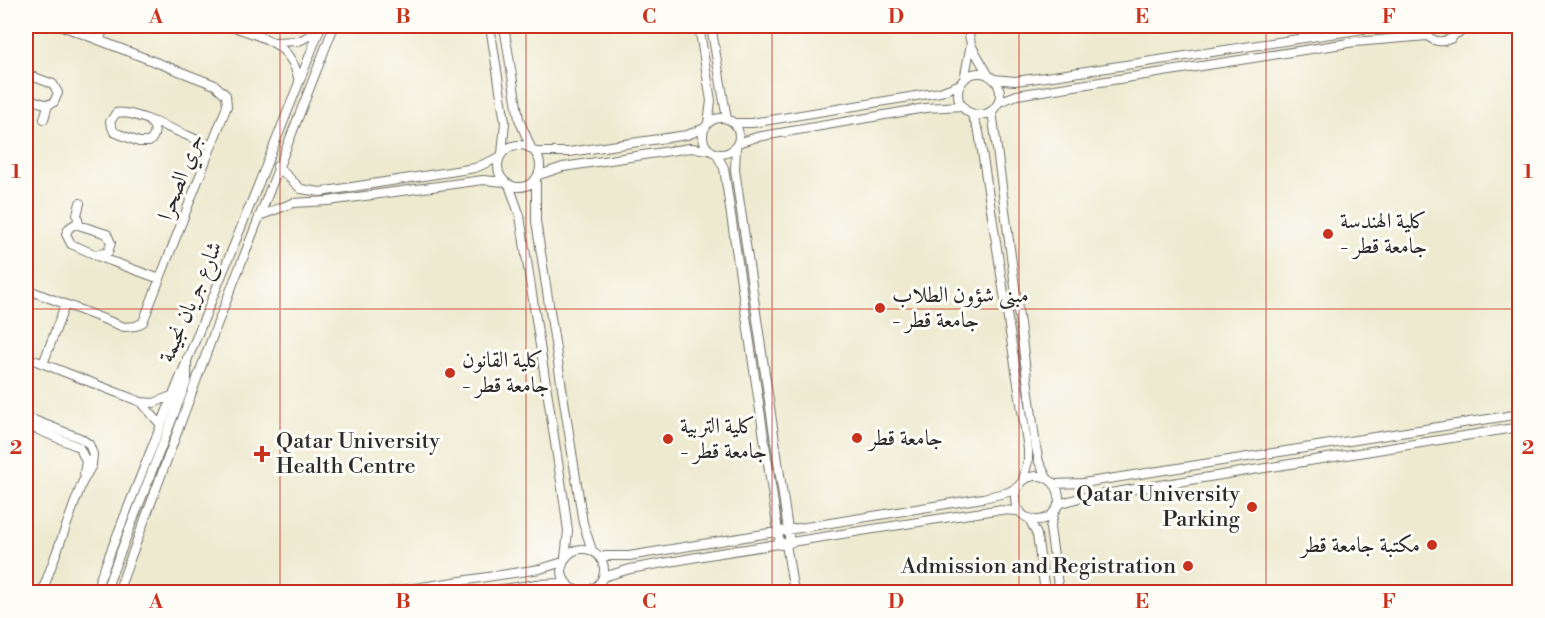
<svg xmlns="http://www.w3.org/2000/svg" width="1545" height="618" viewBox="0 0 1545 618" font-family="'Libre Bodoni',Amiri,serif">
  <style>
    .lines { fill: none; stroke-linecap: round; stroke-linejoin: round }
    .minor-casing { stroke: #6f6e65; stroke-width: 10 }
    .minor { stroke: #fff; stroke-width: 8 }
    .grid { fill: none; stroke: #c8321e; stroke-width: 1.5; stroke-opacity: 0.55 }
    .poi-dot { fill: #c8321e; stroke: #fdfcf7; stroke-width: 2 }
    .labels { text-anchor: middle; dominant-baseline: central; stroke-width: 6; stroke-linejoin: round; paint-order: stroke }
    .street-label { font-size: 22px; fill: #2b2b2b; stroke: #fdfcf7 }
    .poi-label { font-size: 22px; fill: #2b2b2b; stroke: #fdfcf7; text-anchor: start }
    .neatline { fill: none; stroke: #c8321e; stroke-width: 2 }
    .grid-label { font-size: 20px; text-anchor: middle; font-weight: bold; fill: #c8321e }
  </style>
  <rect width="100%" height="100%" fill="#fdfcf7"/>
  <filter id="ink" filterUnits="userSpaceOnUse"><feTurbulence type="fractalNoise" baseFrequency=".0167" numOctaves="2"/><feDisplacementMap in="SourceGraphic" scale="12" xChannelSelector="R" yChannelSelector="G"/><feConvolveMatrix kernelMatrix="1 2 1 2 8 2 1 2 1" color-interpolation-filters="sRGB"/></filter>
  <filter id="wash" filterUnits="userSpaceOnUse"><feTurbulence type="fractalNoise" baseFrequency=".008" numOctaves="4" result="noise"/><feDisplacementMap in="SourceGraphic" scale="24" xChannelSelector="R" yChannelSelector="G"/><feGaussianBlur stdDeviation="1.35" result="paint"/><feColorMatrix in="noise" values="0 0 0 0 0 0 0 0 0 0 0 0 0 0 0 0 0 1.4 0 .05"/><feComposite in="paint" operator="in"/></filter>
  <g filter="url(#wash)">
    <rect width="100%" height="100%" fill="#eeead0"/>
  </g>
  <g filter="url(#ink)">
    <g class="lines">
      <defs>
        <path id="minor" d="M231 26C264 38 291 42 299 81
          M490 26 505 122 502 154
          M504 26 519 119 531 148
          M699 26 711 101 708 123
          M711 26 727 119
          M1422 26C1427 40 1438 45 1452 38L1460 26
          M1458 33 1471 26
          M99 40 105 26
          M275 42 299 41 317 32
          M971 45 989 76
          M958 94a21 21 0 1 1 42 0a21 21 0 1 1-42 0Z
          M26 74 53 84 58 93 54 102 48 105 26 98
          M993 79 1015 81 1053 76 1384 26
          M964 80 971 44 967 26
          M999 102 1017 95 1355 42 1427 36
          M992 111 1036 447 1039 462 1047 478
          M971 113 979 132 1028 449V461L1023 480
          M703 136a18 18 0 1 1 36 0a18 18 0 1 1-36 0Z
          M44 119 48 105
          M149 121C157 127 156 136 149 142H139L114 132 110 122 116 113C131 108 193 139 212 146
          M734 123H752L940 92 961 84
          M738 143 757 137 925 108 963 106
          M498 166a21 21 0 1 1 42 0a21 21 0 1 1-42 0Z
          M736 147 735 170 790 543
          M535 152H569L687 135 705 128
          M716 153 724 168 780 545
          M277 166 301 189 320 192 475 168 500 157
          M539 175 563 167 690 148 710 150
          M536 180V221L583 523 592 550
          M509 185 520 216 564 501 568 531 565 558
          M259 216 293 203 328 201 483 180 505 182
          M75 224 107 234 111 243 108 252 96 255 71 244 66 234 69 228Z
          M79 224 77 215 80 203
          M97 256 160 279
          M26 289 124 327 136 326 143 322 227 106 226 95 215 85 62 26
          M26 357 141 402 154 403 171 396
          M43 364 65 305
          M142 403 160 424
          M26 417 80 438 89 444 93 454 92 465 82 483 42 592
          M26 425 79 447 86 461 84 473
          M1015 498a22 22 0 1 1 44 0a22 22 0 1 1-44 0Z
          M1054 484 1083 483 1520 414
          M1059 504 1079 498 1520 427
          M1054 513 1050 528 1059 592
          M1029 518 1037 535 1045 592
          M786 544 794 592
          M562 570a21 21 0 1 1 42 0a21 21 0 1 1-42 0Z
          M599 556H629L983 498 1009 492 1019 486
          M603 577 630 569 714 554 963 515 996 510 1020 511
          M95 592C168 402 248 216 321 26
          M105 592 187 381V358
          M118 592 215 330 334 26
          M388 592 540 569 563 562
          M483 592 536 584 566 583"/>
      </defs>
      <!-- minor casing -->
      <use href="#minor" class="minor-casing"/>
      <!-- minor -->
      <use href="#minor" class="minor"/>
    </g>
  </g>
  <!-- grid -->
  <path class="grid" d="M280 26V592M526 26V592M772 26V592M1019 26V592M1266 26V592M26 309H1520"/>
  <!-- markers -->
  <g class="poi-dot">
    <circle cx="1328" cy="234" r="6"/>
    <circle cx="880" cy="308" r="6"/>
    <circle cx="450" cy="373" r="6"/>
    <circle cx="857" cy="438" r="6"/>
    <circle cx="668" cy="439" r="6"/>
    <path d="M259 445h6v6h6v6h-6v6h-6v-6h-6v-6h6z"/>
    <circle cx="1252" cy="507" r="6"/>
    <circle cx="1432" cy="545" r="6"/>
    <circle cx="1188" cy="566" r="6"/>
  </g>
  <g class="labels">
    <!-- street labels -->
    <g class="street-label">
      <text transform="translate(181 177) rotate(-69)">جري الصحرا</text>
      <text transform="translate(191 302) rotate(-67)">شارع جريان نجيمة</text>
    </g>
    <!-- poi labels -->
    <g class="poi-label">
      <text x="1340" y="221">كلية الهندسة<tspan x="1340" dy="25">- جامعة قطر</tspan></text>
      <text x="892" y="295">مبنى شؤون الطلاب<tspan x="892" dy="25">- جامعة قطر</tspan></text>
      <text x="462" y="360">كلية القانون<tspan x="462" dy="25">- جامعة قطر</tspan></text>
      <text x="680" y="426">كلية التربية<tspan x="680" dy="25">- جامعة قطر</tspan></text>
      <text x="869" y="438">جامعة قطر</text>
      <text x="276" y="441">Qatar University<tspan x="276" dy="25">Health Centre</tspan></text>
      <text x="1240" y="494" text-anchor="end">Qatar University<tspan x="1240" dy="25">Parking</tspan></text>
      <text x="1420" y="545" text-anchor="end">مكتبة جامعة قطر</text>
      <text x="1176" y="566" text-anchor="end">Admission and Registration</text>
    </g>
  </g>
  <!-- margin -->
  <rect width="1545" height="618" fill="none" stroke="#fdfcf7" stroke-width="66"/>
  <rect x="33" y="33" width="1479" height="552" class="neatline"/>
  <g class="grid-label">
    <text x="156" y="23">A</text>
    <text x="403" y="23">B</text>
    <text x="649" y="23">C</text>
    <text x="896" y="23">D</text>
    <text x="1142" y="23">E</text>
    <text x="1389" y="23">F</text>
    <text x="16" y="178">1</text>
    <text x="1528" y="178">1</text>
    <text x="16" y="454">2</text>
    <text x="1528" y="454">2</text>
    <text x="156" y="608">A</text>
    <text x="403" y="608">B</text>
    <text x="649" y="608">C</text>
    <text x="896" y="608">D</text>
    <text x="1142" y="608">E</text>
    <text x="1389" y="608">F</text>
  </g>
</svg>
